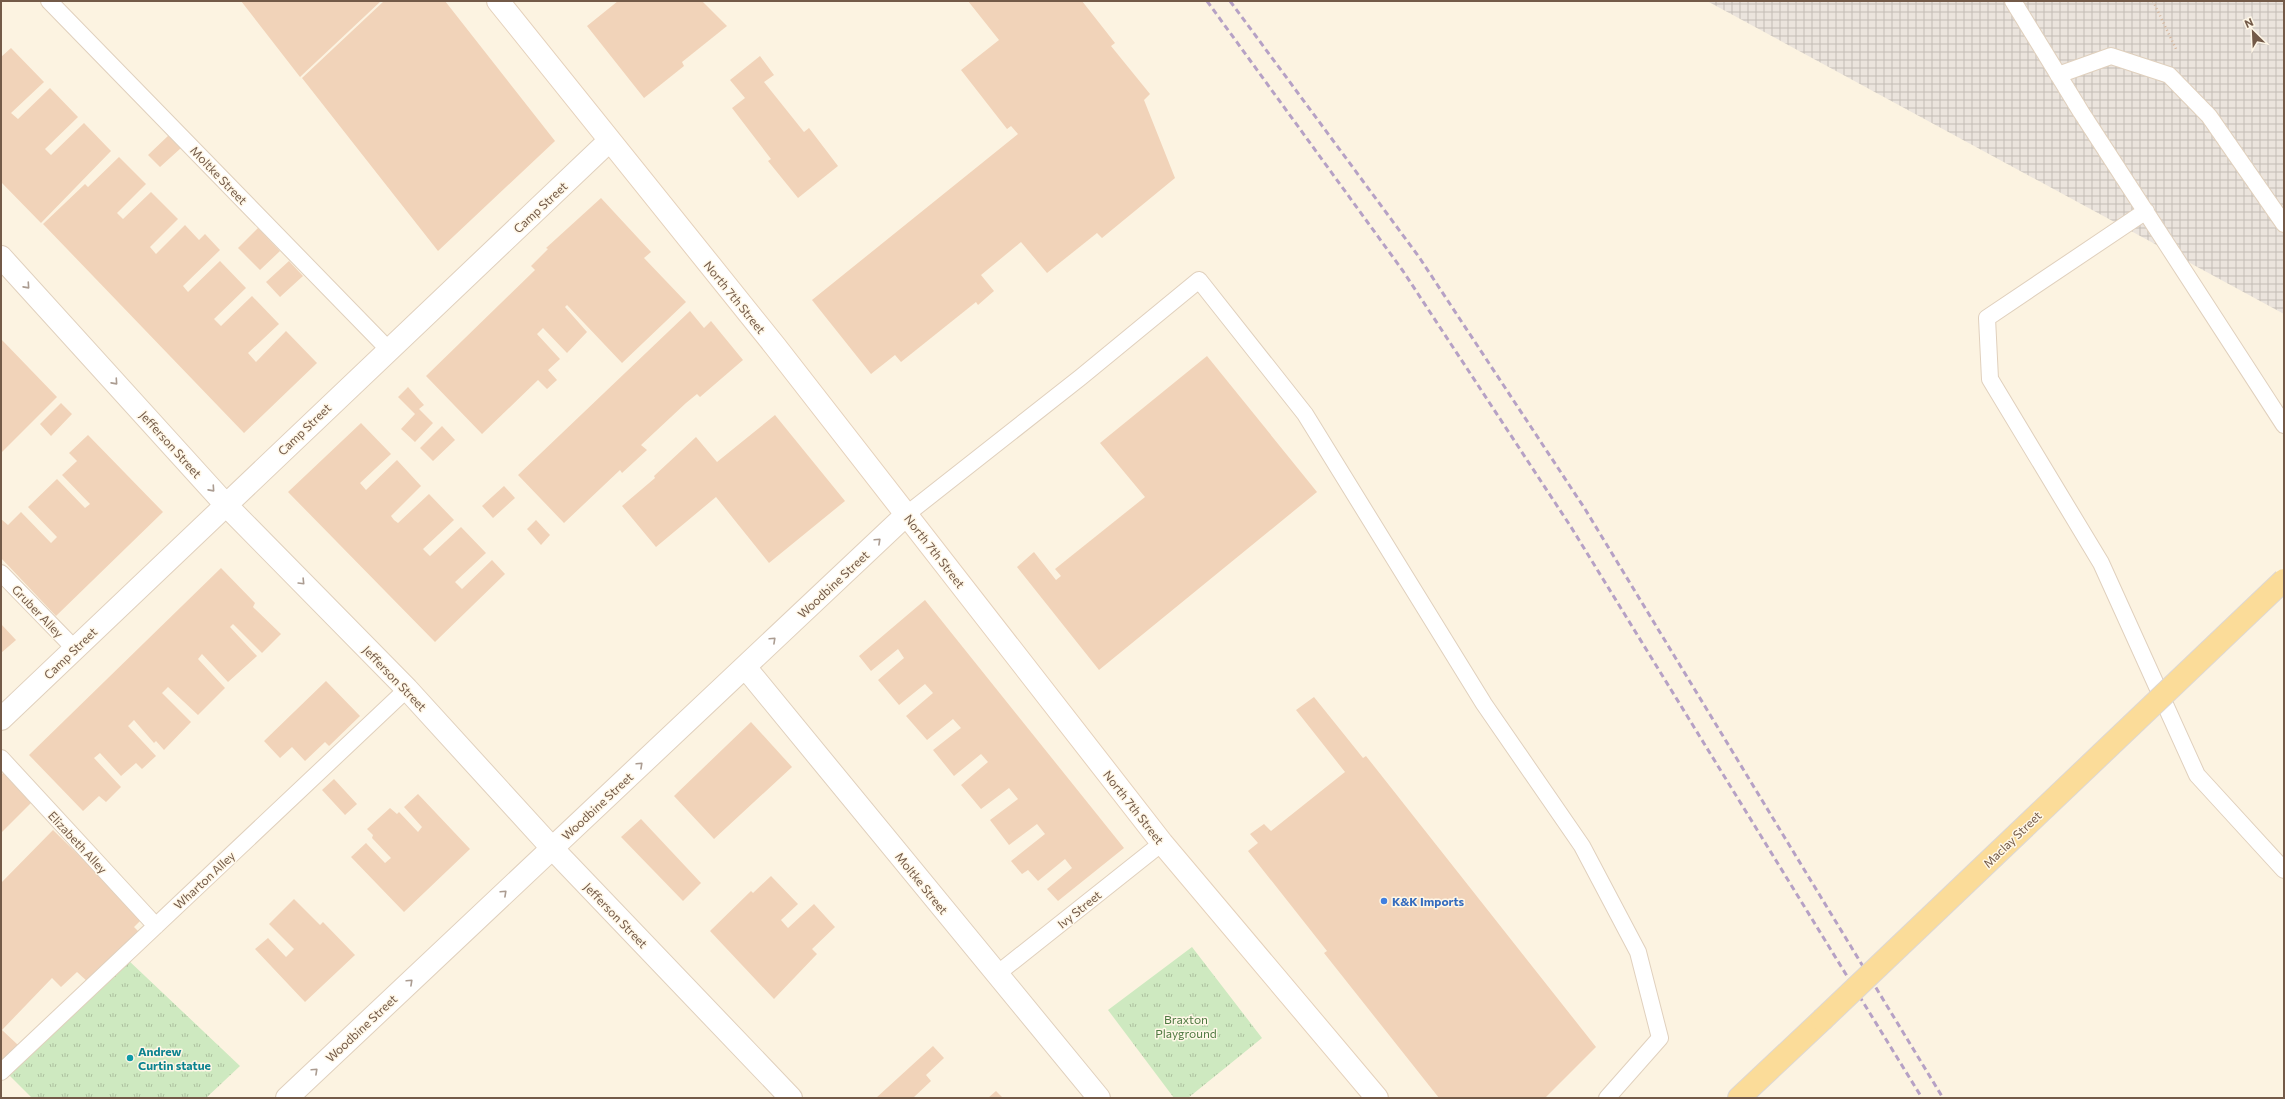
<svg xmlns="http://www.w3.org/2000/svg" width="2285" height="1099" viewBox="0 0 2285 1099" font-family="Commissioner,sans-serif">
  <style>
    .industrial { fill: url(#industrial-grid) }
    .grass { fill: url(#grass-tufts) }
    .building { fill: #f1d3b9 }
    .lines { fill: none; stroke-linecap: round; stroke-linejoin: round }
    .service-casing { stroke: #e0d0bd; stroke-width: 18 }
    .minor-casing { stroke: #e0d0bd; stroke-width: 24 }
    .secondary-casing { stroke: #e5d1bb; stroke-width: 24 }
    .primary-casing { stroke: #ddd7d3; stroke-width: 24 }
    .path { stroke: #d6b69c; stroke-width: 2.5; stroke-dasharray: 1 3; stroke-linecap: butt }
    .service { stroke: #fff; stroke-width: 16 }
    .minor { stroke: #fff; stroke-width: 22 }
    .secondary { stroke: #fff; stroke-width: 22 }
    .primary { stroke: #fbdc99; stroke-width: 22 }
    .rail { stroke: #b6a1c5; stroke-width: 3; stroke-dasharray: 6 4; stroke-linecap: butt }
    .primary-bridge-casing { stroke: #ddd7d3; stroke-width: 24; stroke-linecap: butt }
    .primary-bridge { stroke: #fbdc99; stroke-width: 22 }
    .oneway { stroke: #ab9c91 }
    .shop-dot { fill: #3f7fe0; stroke: #fff7e7; stroke-width: 1.5 }
    .culture-dot { fill: #0f9aa8; stroke: #fff7e7; stroke-width: 1.5 }
    .labels { text-anchor: middle; dominant-baseline: central; stroke-width: 3; stroke-linejoin: round; paint-order: stroke }
    .street-label { font-size: 12px; fill: #735a48; stroke: #fff7e7 }
    .shop-label { font-size: 12px; font-weight: bold; fill: #366cbe; stroke: #fff7e7; text-anchor: start }
    .park-label { font-size: 12px; fill: #4e7941; stroke: #fff7e7 }
    .culture-label { font-size: 12px; font-weight: bold; fill: #0d838f; stroke: #fff7e7; text-anchor: start }
  </style>
  <defs>
    <pattern id="industrial-grid" width="8" height="8" patternUnits="userSpaceOnUse"><rect width="8" height="8" fill="#ebe4dd"/><path d="M0 4h8M4 0v8" fill="none" stroke="#c3bcb5"/></pattern>
    <pattern id="grass-tufts" width="24" height="20" patternUnits="userSpaceOnUse"><rect width="24" height="20" fill="#cee9c0"/><path d="M3 7l-1-3M5 7V3M7 7l1-3M15 17l-1-3M17 17v-4M19 17l1-3" fill="none" stroke="#acc09e"/></pattern>
  </defs>
  <rect width="100%" height="100%" fill="#fcf3e1"/>
  <!-- industrial -->
  <path class="industrial" d="M1707 1H2284V314Z"/>
  <!-- grass -->
  <path class="grass" d="M1192 947 1262 1038 1188 1098H1174L1108 1010Z
    M127 959 240 1066 206 1098H32L8 1074Z"/>
  <!-- building -->
  <path class="building" d="M241 1H381L300 77Z
    M384 1H445L555 141 438 251 302 78Z
    M618 1H702L727 26 682 62 684 66 644 98 587 26Z
    M968 1H1082L1115 43 1111 46 1150 94 1144 100 1175 178 1102 238 1097 233 1047 273 1021 242 981 275 994 291 978 305 976 302 901 362 895 355 871 374 812 300 1018 134 1011 126 1007 129 961 70 999 40Z
    M11 48 44 82 11 113 18 119 50 88 78 117 45 149 51 155 84 123 111 151 41 223 1 182V57Z
    M760 56 774 75 764 82 804 132 809 128 838 166 798 198 768 161 771 159 732 108 745 98 730 80Z
    M169 135 181 148 160 167 148 155Z
    M119 157 146 184 117 213 123 219 151 192 178 219 150 247 156 254 185 225 199 240 205 234 220 250 183 286 188 292 220 261 246 288 214 319 221 326 252 296 279 324 248 353 256 362 286 331 317 363 244 433 43 224 85 184 88 187Z
    M601 198 651 252 644 258 686 302 622 363 567 305 565 307 587 332 567 353 543 328 537 334 560 359 548 370 557 380 547 389 538 380 482 434 426 376 535 270 531 266 548 249 546 248Z
    M258 228 280 251 260 270 238 248Z
    M289 261 303 276 280 297 266 282Z
    M690 311 704 328 711 321 743 360 700 397 697 394 686 403 641 445 647 450 622 473 620 470 564 523 518 475Z
    M1 339 57 397 2 452 1 451Z
    M1207 356 1317 492 1099 670 1017 567 1034 552 1056 580 1061 576 1055 569 1145 497 1100 443Z
    M408 387 424 405 419 409 433 423 415 442 401 429 415 414 398 397Z
    M61 403 72 414 51 436 40 424Z
    M775 415 845 501 769 563 716 497 656 547 622 506 655 478 654 476 696 437 717 462Z
    M361 423 391 454 360 483 366 490 397 460 421 486 391 516 394 520 398 523 429 494 454 520 423 549 430 556 461 527 486 553 455 582 462 589 492 560 505 574 435 642 288 492Z
    M442 426 455 440 433 461 420 448Z
    M88 435 163 512 56 616 1 558V519L8 525 21 512 51 543 57 537 28 507 57 479 85 508 90 504 62 475 77 461 69 453Z
    M504 486 515 498 493 518 482 506Z
    M536 520 550 535 541 545 527 529Z
    M221 568 255 603 253 607 281 634 262 653 233 624 230 627 257 656 228 682 202 654 198 659 225 688 198 715 168 687 162 693 191 722 164 750 156 741 154 743 134 720 128 726 156 756 142 769 136 763 121 776 100 753 94 758 121 787 106 802 99 796 83 811 29 755Z
    M925 600 1124 848 1058 901 1047 889 1072 868 1065 859 1038 881 1028 870 1022 874 1011 861 1045 834 1037 824 1009 845 990 820 1018 799 1009 788 981 809 961 785 988 762 981 754 954 776 933 750 961 728 953 719 927 740 906 716 933 693 925 684 899 705 878 680 904 658 898 649 871 671 859 656Z
    M1 624 16 640 1 653Z
    M326 681 360 716 329 746 325 742 305 761 292 747 280 758 264 741Z
    M1314 697 1363 758 1366 756 1596 1047 1545 1098H1439L1324 953 1327 951 1248 851 1258 843 1250 834 1264 824 1271 831 1345 772 1296 710Z
    M751 722 792 767 714 839 674 796Z
    M3 773 32 802 1 833V775Z
    M334 779 357 804 345 815 322 790Z
    M418 794 470 849 404 912 351 857 366 843 385 863 391 858 372 838 373 835 367 829 390 808 397 814 399 812 418 832 422 827 404 807Z
    M641 819 701 883 683 901 621 837Z
    M53 830 143 918 134 927 138 931 88 982 77 972 61 987 52 978 2 1030 18 1045 1 1062V883Z
    M771 876 798 904 781 920 788 928 814 904 835 927 812 949 817 954 774 999 710 931 751 891 753 893Z
    M294 899 320 925 323 922 355 955 305 1002 255 949 268 938 286 957 294 949 269 924Z
    M933 1046 944 1058 926 1075 931 1081 913 1098H876Z
    M996 1091 1003 1098H988Z"/>
  <g class="lines">
    <defs>
      <path id="service" d="M49 1 388 349
        M2013 1 2081 112 2284 425
        M2058 75 2111 56 2169 75 2209 116 2284 224
        M2146 211 1987 318 1990 379 2101 563 2197 775 2284 870
        M907 514 1081 377 1199 280 1305 414 1484 704 1582 846 1638 952 1660 1038 1607 1098
        M1 573 75 649
        M1 758 156 926
        M997 974 1162 843
        M1 1072 407 689"/>
      <path id="minor" d="M1 257 226 505 407 689 552 848 791 1098
        M745 667 1099 1098
        M1 719 609 141
        M287 1098 907 514"/>
      <path id="secondary" d="M498 1 775 346 1162 843 1377 1098"/>
      <path id="primary" d="M1739 1098 1822 1020"/>
    </defs>
    <!-- service casing -->
    <use href="#service" class="service-casing"/>
    <!-- minor casing -->
    <use href="#minor" class="minor-casing"/>
    <!-- secondary casing -->
    <use href="#secondary" class="secondary-casing"/>
    <!-- primary casing -->
    <use href="#primary" class="primary-casing"/>
    <!-- path -->
    <path class="path" d="M2153 1 2176 49"/>
    <!-- service -->
    <use href="#service" class="service"/>
    <!-- minor -->
    <use href="#minor" class="minor"/>
    <!-- secondary -->
    <use href="#secondary" class="secondary"/>
    <!-- primary -->
    <use href="#primary" class="primary"/>
    <!-- rail -->
    <path class="rail" d="M1207 1 1403 271 1571 527 1922 1098
      M1230 1 1419 257 1585 509 1943 1098"/>
    <defs>
      <path id="primary-bridge" d="M1822 1020 2284 580"/>
    </defs>
    <!-- primary-bridge casing -->
    <use href="#primary-bridge" class="primary-bridge-casing"/>
    <!-- primary-bridge -->
    <use href="#primary-bridge" class="primary-bridge"/>
  </g>
  <!-- one-way arrows -->
  <defs><path id="oneway-chevron" d="M-2-3.5L2.5 0L-2 3.5" fill="none" stroke-width="1.6" stroke-linecap="round" stroke-linejoin="round"/></defs>
  <g class="oneway">
    <use href="#oneway-chevron" transform="translate(27 286) rotate(48)"/>
    <use href="#oneway-chevron" transform="translate(115 382) rotate(48)"/>
    <use href="#oneway-chevron" transform="translate(212 489) rotate(48)"/>
    <use href="#oneway-chevron" transform="translate(878 541) rotate(-43)"/>
    <use href="#oneway-chevron" transform="translate(302 582) rotate(46)"/>
    <use href="#oneway-chevron" transform="translate(773 640) rotate(-43)"/>
    <use href="#oneway-chevron" transform="translate(640 765) rotate(-43)"/>
    <use href="#oneway-chevron" transform="translate(504 893) rotate(-43)"/>
    <use href="#oneway-chevron" transform="translate(410 982) rotate(-43)"/>
    <use href="#oneway-chevron" transform="translate(315 1071) rotate(-43)"/>
  </g>
  <!-- markers -->
  <circle class="shop-dot" cx="1384" cy="901" r="4"/>
  <circle class="culture-dot" cx="130" cy="1058" r="4"/>
  <g class="labels">
    <!-- street labels -->
    <g class="street-label">
      <text transform="translate(219 175) rotate(46)">Moltke Street</text>
      <text transform="translate(540 207) rotate(-43)">Camp Street</text>
      <text transform="translate(735 297) rotate(51)">North 7th Street</text>
      <text transform="translate(304 429) rotate(-44)">Camp Street</text>
      <text transform="translate(171 444) rotate(48)">Jefferson Street</text>
      <text transform="translate(935 551) rotate(52)">North 7th Street</text>
      <text transform="translate(833 584) rotate(-43)">Woodbine Street</text>
      <text transform="translate(38 611) rotate(46)">Gruber Alley</text>
      <text transform="translate(70 653) rotate(-44)">Camp Street</text>
      <text transform="translate(395 678) rotate(46)">Jefferson Street</text>
      <text transform="translate(597 806) rotate(-43)">Woodbine Street</text>
      <text transform="translate(1134 807) rotate(52)">North 7th Street</text>
      <text transform="translate(2012 839) rotate(-44)">Maclay Street</text>
      <text transform="translate(78 842) rotate(47)">Elizabeth Alley</text>
      <text transform="translate(204 880) rotate(-43)">Wharton Alley</text>
      <text transform="translate(922 883) rotate(51)">Moltke Street</text>
      <text transform="translate(1079 909) rotate(-39)">Ivy Street</text>
      <text transform="translate(616 915) rotate(46)">Jefferson Street</text>
      <text transform="translate(361 1028) rotate(-43)">Woodbine Street</text>
    </g>
    <!-- shop labels -->
    <g class="shop-label">
      <text x="1392" y="901">K&amp;K Imports</text>
    </g>
    <!-- park labels -->
    <g class="park-label">
      <text x="1186" y="1019">Braxton<tspan x="1186" dy="14">Playground</tspan></text>
    </g>
    <!-- culture labels -->
    <g class="culture-label">
      <text x="138" y="1051">Andrew<tspan x="138" dy="14">Curtin statue</tspan></text>
    </g>
  </g>
  <!-- border -->
  <rect width="2285" height="1099" fill="none" stroke="#735a48" stroke-width="4"/>
  <!-- north arrow -->
  <g transform="translate(2253 32) rotate(336)" stroke="#fff7e7" stroke-width="3" paint-order="stroke">
  <path d="M0-3L7 15L0 10L-7 15Z" fill="#735a48"/>
  <text y="-6" font-size="11" font-weight="bold" text-anchor="middle" fill="#735a48">N</text>
  </g>
</svg>
